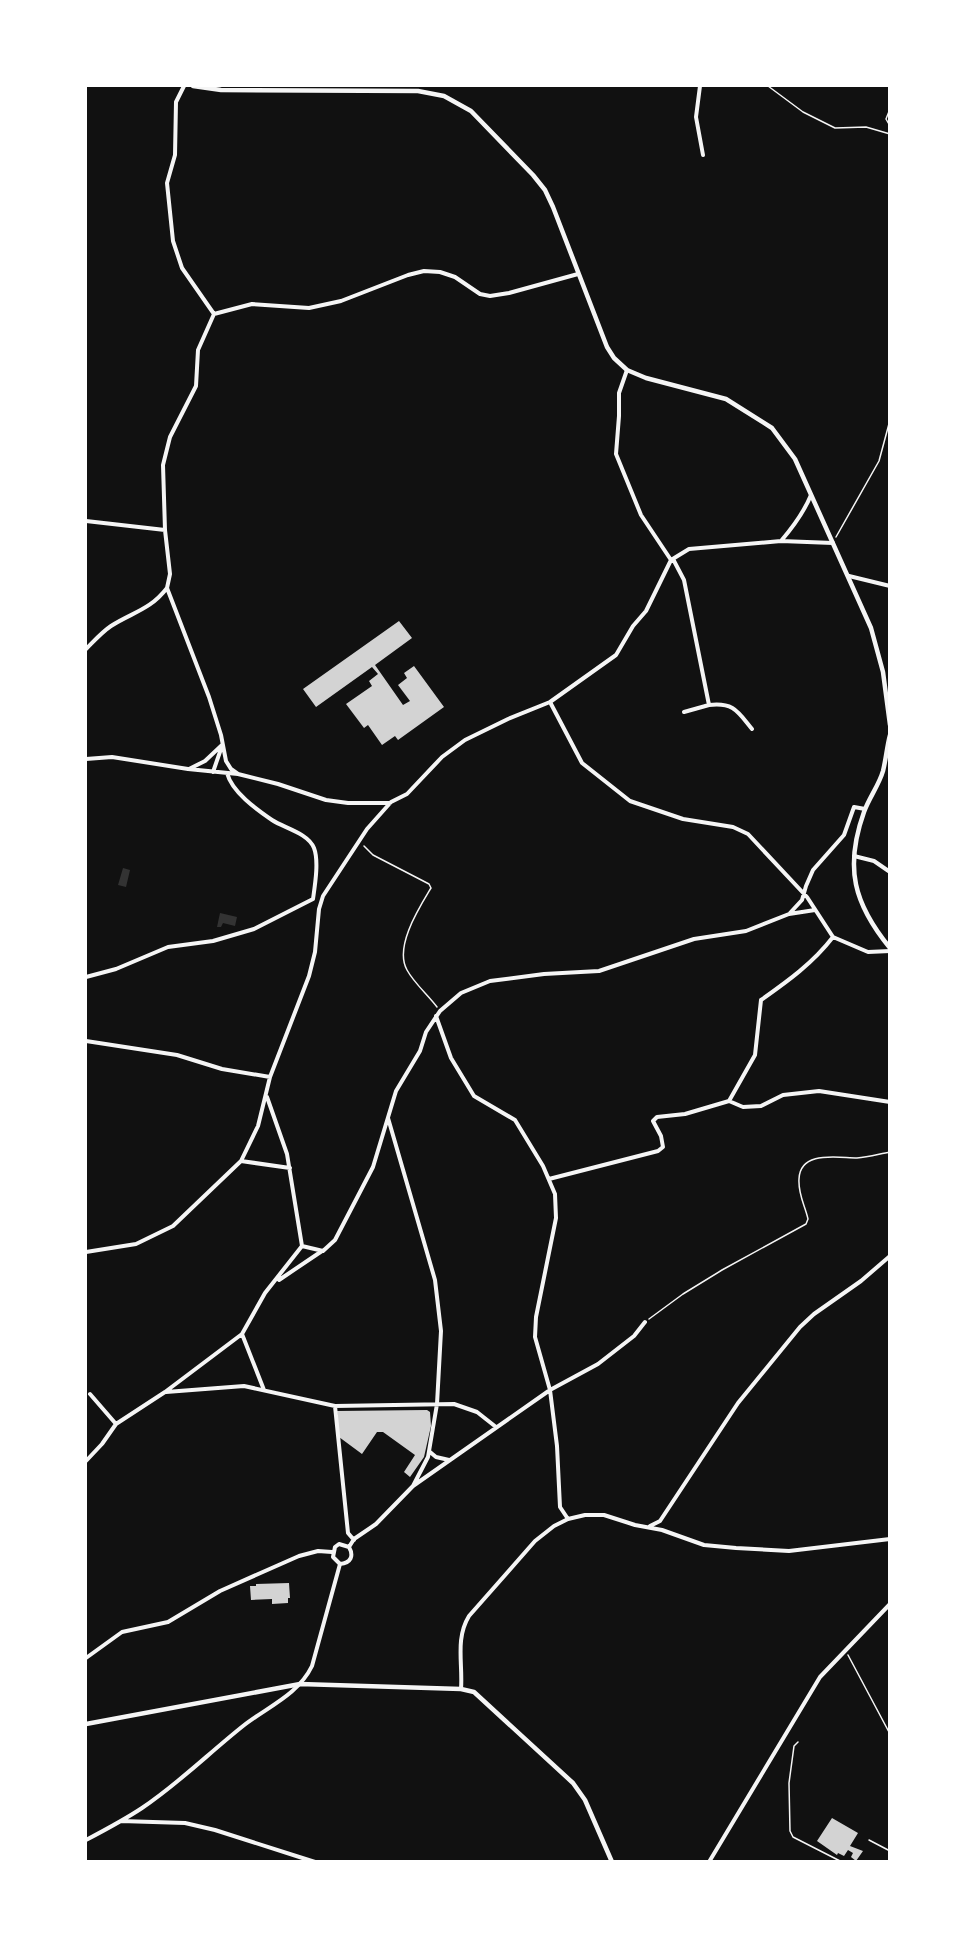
<svg xmlns="http://www.w3.org/2000/svg" width="975" height="1947" viewBox="0 0 975 1947" font-family="'Source Sans 3',sans-serif">
  <style>
    .water { fill: #333 }
    .building { fill: #d3d3d3 }
    .lines { fill: none; stroke-linecap: round; stroke-linejoin: round }
    .path { stroke: #f5f5f5; stroke-width: 1.5 }
    .service { stroke: #f5f5f5; stroke-width: 1.5 }
    .minor { stroke: #f5f5f5; stroke-width: 4 }
    .tertiary { stroke: #f5f5f5; stroke-width: 4.5 }
  </style>
  <rect width="100%" height="100%" fill="#111"/>
  <!-- water -->
  <path class="water" d="M123 868 130 870 126 887 118 885Z
    M220 913 237 917 235 926 223 923 221 927H217Z"/>
  <!-- building -->
  <path class="building" d="M399 621 412 638 375 665 403 705 410 701 398 685 407 678 404 673 414 666 444 707 398 740 395 736 382 745 368 725 364 728 346 704 372 686 369 681 378 674 372 667 316 707 303 689Z
    M427 1410 430 1412 431 1426 424 1457 410 1477 404 1472 415 1455 383 1432H377L362 1454 339 1437 337 1411Z
    M289 1583 290 1598H288V1603L272 1604V1599L251 1600 250 1586H256V1584Z
    M832 1818 858 1833 850 1846 863 1851 856 1861 851 1857 853 1853 848 1850 844 1856 838 1853 837 1855 817 1841Z"/>
  <g class="lines">
    <!-- path -->
    <path class="path" d="M768 86 803 112 835 128 866 127 890 134
      M890 109 886 119 890 126
      M836 537 879 461 890 420
      M364 846 373 855 429 884 431 888C419 908 394 947 407 970 414 983 428 995 437 1007
      M649 1319 683 1294 722 1270 806 1224 808 1219C805 1205 798 1195 799 1179 800 1150 838 1158 857 1158 868 1157 879 1154 890 1152
      M848 1655 890 1734"/>
    <!-- service -->
    <path class="service" d="M798 1742 794 1746 789 1783 790 1831 793 1837 842 1862
      M869 1840 890 1851"/>
    <!-- minor -->
    <path class="minor" d="M184 86 176 102 175 155 167 183 173 241 182 268 214 314 198 350 196 386 170 437 163 465 165 530 170 574 167 588 209 697 221 735 226 761 231 769 238 774
      M700 86 696 117 703 155
      M214 314 252 304 309 308 341 301 408 275 424 271 440 272 455 277 480 294 490 296 509 293 578 274
      M627 370 619 393V416L616 454 641 515 671 560
      M86 521 165 530
      M781 541C793 527 804 512 811 495
      M673 559 684 580 709 705 684 712
      M849 576 890 586
      M86 649C94 641 102 632 111 626 133 612 150 610 167 588
      M550 702 582 763 630 801 683 819 733 827 748 834 807 897 833 937 868 952 890 951
      M709 705C734 702 738 712 752 729
      M86 759 112 757 188 769 238 774 278 784 326 800 348 803H390
      M189 769 205 761 222 745
      M213 772 222 746
      M854 856 874 861 890 872
      M790 913 802 900 806 886 813 870 844 835 854 807 865 809
      M86 977 116 969 168 947 213 941 254 929 313 899C315 885 319 861 314 848 308 833 284 828 272 820 256 809 232 792 227 773
      M436 1016 451 1058 474 1096 515 1120 543 1166 555 1194 556 1218 536 1317 535 1337 550 1390 557 1446 560 1507 568 1519
      M86 1041 177 1055 222 1069 270 1077
      M729 1101 755 1055 761 1000C788 981 813 963 833 937
      M388 1118 435 1280 441 1331 437 1404 428 1457 413 1486
      M241 1161 290 1168
      M549 1179 658 1151 663 1147 661 1136 653 1121 657 1117 685 1114 729 1101 743 1107 761 1106 783 1095 819 1091 890 1102
      M302 1246 323 1251 335 1240 373 1167 396 1091 420 1051 426 1032 440 1011 461 993 490 981 544 974 599 971 694 939 746 931 789 914 815 910
      M86 1252 136 1244 173 1226 241 1161 258 1126 270 1077 309 976 315 952 319 909 323 896 367 829 391 802 407 794 442 757 465 740 508 719 550 702 616 655 633 626 646 611 671 560 689 549 781 541 833 543
      M279 1280 322 1251
      M242 1334 264 1390
      M166 1392 244 1386 335 1406 454 1404 477 1412 496 1427
      M90 1394 116 1424
      M335 1406 348 1533 354 1540
      M430 1452 436 1457 449 1460
      M86 1461 102 1444 116 1424 165 1392 242 1334 265 1293 302 1246 287 1154 267 1097
      M650 1526 660 1521 738 1403 800 1327 814 1314 861 1281 890 1256
      M349 1547 354 1539 376 1524 413 1486 550 1390 598 1364 634 1336 645 1322
      M340 1564 333 1557 335 1547 339 1544 349 1547
      M340 1564C351 1563 354 1556 349 1547
      M86 1658 122 1632 168 1622 220 1591 299 1556 318 1551 332 1552
      M461 1689C463 1664 455 1639 469 1616L535 1541 554 1526 568 1519 585 1515H604L635 1525 662 1530 704 1545 736 1548 789 1551 890 1539
      M121 1821 185 1823 215 1830 315 1862
      M86 1840C105 1830 124 1820 142 1808 178 1784 209 1753 243 1726 267 1707 298 1695 312 1666L340 1564
      M709 1862 820 1677 890 1604"/>
    <!-- tertiary -->
    <path class="tertiary" d="M193 86 221 90 418 91 444 96 471 111 533 175 545 190 553 207 607 347 614 358 627 370 646 378 726 399 772 428 795 459 871 628 883 672 890 725
      M890 735C887 746 886 759 883 771 879 785 869 798 864 812 844 868 854 904 890 948
      M86 1724 300 1684 461 1689 474 1692 573 1783 585 1800 612 1862"/>
  </g>
  <!-- border -->
  <rect width="975" height="1947" fill="none" stroke="#ffffff" stroke-width="174"/>
</svg>
